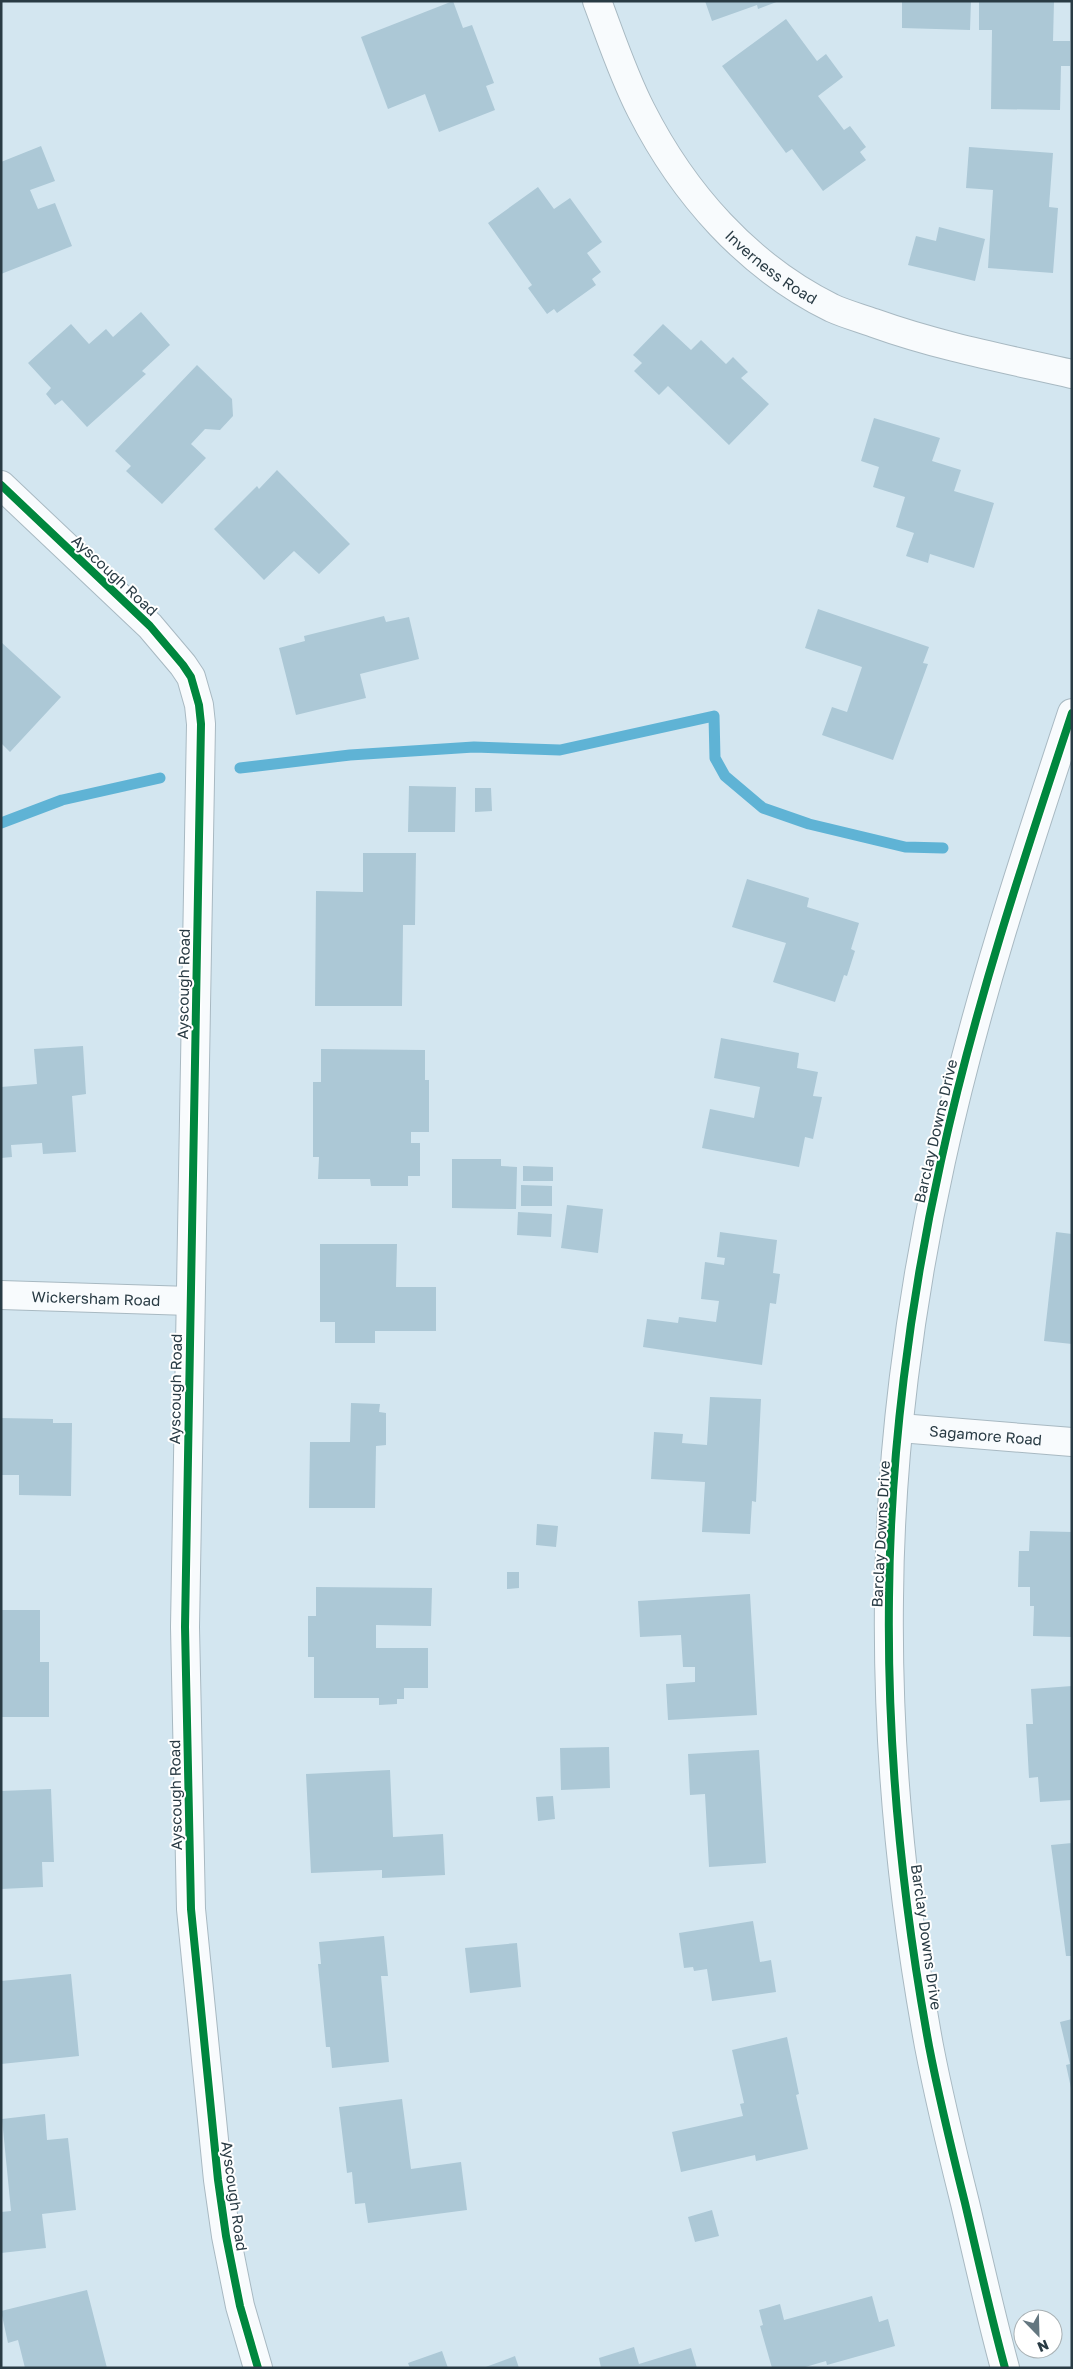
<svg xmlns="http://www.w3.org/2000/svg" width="1073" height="2369" viewBox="0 0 1073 2369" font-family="'Golos Text',sans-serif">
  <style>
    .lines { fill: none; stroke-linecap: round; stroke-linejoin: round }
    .stream { stroke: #5fb3d5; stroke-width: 11 }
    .building { fill: #acc8d6 }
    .minor-casing { stroke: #a8b9c2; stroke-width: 30 }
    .minor { stroke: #f8fbfd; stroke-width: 28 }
    .cycleway-casing { stroke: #fff; stroke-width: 11 }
    .cycleway { stroke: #00873e; stroke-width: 8 }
    .labels { text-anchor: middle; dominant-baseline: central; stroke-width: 4; stroke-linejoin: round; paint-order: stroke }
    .street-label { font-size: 15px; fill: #293b44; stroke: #fff }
  </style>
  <rect width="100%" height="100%" fill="#d3e6f0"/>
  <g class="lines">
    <!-- stream -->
    <path class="stream" d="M240 768 350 755 474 747 560 750 714 716 715 758 725 776 763 808 809 824 905 847 943 848
      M1 823 62 800 160 778"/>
  </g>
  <!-- building -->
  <path class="building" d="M453 1 463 28 472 25 494 83 486 86 495 110 439 132 425 94 388 109 361 37Z
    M705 1H779L758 9 757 5 712 21Z
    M902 1H971L970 30 902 28Z
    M979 1H1054L1053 41H1070V66H1061L1060 110 991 109 992 30H979Z
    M786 19 817 61 826 54 843 77 818 96 844 130 850 126 866 147 860 152 866 160 823 191 792 149 786 153 722 66Z
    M41 146 55 181 30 190 38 209 55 203 72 246 1 274V162Z
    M969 147 1053 153 1049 207 1058 208 1053 273 988 268 993 190 966 188Z
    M538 187 554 209 570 198 602 242 587 253 601 272 592 279 596 285 557 313 554 309 547 314 528 288 532 285 488 223Z
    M939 227 985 239 975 281 908 265 916 236 936 241Z
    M141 312 170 345 142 371 146 374 87 427 62 400 55 405 46 394 51 388 28 363 71 324 89 344 106 329 113 337Z
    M663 324 691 350 701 340 726 364 733 357 748 372 741 378 769 404 729 445 668 386 659 395 634 371 642 363 633 355Z
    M197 365 232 399 233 416 220 430 205 429 191 444 206 458 162 504 126 471 131 466 115 451Z
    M874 418 940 438 932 461 961 470 954 491 994 503 974 568 930 554 928 563 906 556 914 533 896 527 905 497 873 487 879 467 861 461Z
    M277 470 350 544 319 574 294 551 264 580 214 529 257 486 259 489Z
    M818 609 929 647 923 663 928 664 893 760 822 735 832 707 847 712 862 667 805 648Z
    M384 616 386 622 409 617 419 659 360 674 366 698 296 715 279 648 305 641 304 636Z
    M1 642 61 697 10 752 1 743Z
    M409 786 456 787 455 832H408Z
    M475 788H491L492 811 475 812Z
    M363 853H416L415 925H403L402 1006H315L316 891 363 892Z
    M747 879 809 898 807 907 859 923 851 949 855 951 847 976 844 975 835 1002 773 982 786 943 732 927Z
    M721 1038 799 1053 797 1068 818 1072 813 1096 822 1097 813 1139 805 1137 799 1167 702 1148 710 1109 754 1118 760 1087 714 1078Z
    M83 1046 86 1094 72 1096 76 1152 43 1154 42 1143 11 1145 12 1157 1 1158V1087L37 1084 34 1049Z
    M321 1049 425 1050V1080H429V1132H411V1143H420V1176H408V1186H371L370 1179H318L319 1157H313V1082H321Z
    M452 1159H501V1166L517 1167 516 1209 452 1208Z
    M523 1166 553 1167V1181H523Z
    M521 1185 552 1186V1206H521Z
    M567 1205 603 1209 598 1253 561 1248Z
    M518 1212 552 1214 551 1237 517 1235Z
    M720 1232 777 1240 773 1273 780 1274 776 1304 770 1303 762 1365 643 1347 647 1319 678 1323 679 1317 716 1322 719 1301 701 1299 705 1262 724 1265 725 1258 717 1257Z
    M1056 1232 1072 1234V1344L1044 1341Z
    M320 1244H397L396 1287H436V1331H375V1343H335V1322H320Z
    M710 1397 761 1399 756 1502 752 1501 750 1534 702 1532 705 1482 651 1479 654 1432 683 1434 682 1443 707 1445Z
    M351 1403 380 1404 379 1412 386 1413V1445L376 1446 375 1508H309L310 1442H350Z
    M1 1418 53 1419V1423H72L71 1496 19 1495V1475H1Z
    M537 1524 558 1526 556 1547 536 1545Z
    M1030 1531 1072 1532V1637L1033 1636 1034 1606H1030V1587H1018L1019 1551H1029Z
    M507 1572H519V1588L507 1589Z
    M316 1587 432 1588 431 1626 376 1625V1648H428V1688H404V1699H397V1704L379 1705V1698H314V1657H308V1616H316Z
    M750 1594 757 1715 668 1720 666 1684 695 1682V1667H683L681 1635 640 1637 638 1601Z
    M1 1610H40V1662H49V1717H1Z
    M1072 1686V1800L1040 1802 1038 1777 1029 1778 1026 1724H1033L1031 1689Z
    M609 1747 610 1788 561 1790 560 1748Z
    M759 1750 766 1863 709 1867 705 1794 690 1795 688 1754Z
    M390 1770 393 1837 443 1834 445 1875 382 1878V1870L311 1873 306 1774Z
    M51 1789 54 1862H42L43 1887 1 1889V1791Z
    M553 1796 555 1819 538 1821 536 1797Z
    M1072 1843V1956H1066L1051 1845Z
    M753 1921 760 1962 771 1960 776 1992 712 2001 707 1969 694 1971 693 1967 684 1968 679 1933Z
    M384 1936 388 1976H381L389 2062 332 2068 330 2047H326L318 1964H321L319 1942Z
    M517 1943 521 1987 470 1993 465 1948Z
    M71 1974 79 2056 1 2064V1981Z
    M1072 2019V2088H1071L1066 2065 1070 2064 1060 2022Z
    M787 2037 799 2094 796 2095 808 2149 756 2161 755 2155 681 2172 672 2132 743 2116 740 2104 744 2103 732 2050Z
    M402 2099 411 2169 461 2162 467 2210 368 2223 365 2203 355 2204 352 2172 347 2173 339 2107Z
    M45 2114 47 2140 68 2138 76 2210 42 2214 46 2248 1 2253V2212L11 2211 2 2119Z
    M712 2210 719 2236 695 2242 688 2217Z
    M87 2290 107 2368H25L18 2340 8 2343 1 2311Z
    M872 2296 879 2322 888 2319 895 2346 827 2365 826 2361 802 2368H772L760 2326 763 2325 759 2310 780 2304 784 2320Z
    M634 2347 639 2364 691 2348 697 2368H601L599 2358Z
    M442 2351 448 2368H410L408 2363Z
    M515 2356 519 2368H483Z"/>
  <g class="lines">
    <defs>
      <g id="minor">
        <path id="s1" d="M597 1C611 38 623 75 641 110 683 193 747 266 832 308 845 314 860 318 874 323 938 346 1006 359 1072 374"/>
        <path d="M1 485 150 626 183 665 191 677 199 705 201 724 185 1627 191 1909 218 2180 226 2236 240 2306 258 2368"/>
        <path id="s2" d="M1 1295 190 1301"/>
        <path id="s3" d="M900 1428 1072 1442"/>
        <path d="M1005 2368C990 2313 978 2258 965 2203 952 2151 939 2098 929 2046 902 1899 887 1748 889 1598 890 1455 910 1301 941 1161 974 1009 1023 861 1072 713"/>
      </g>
    </defs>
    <!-- minor casing -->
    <use href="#minor" class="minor-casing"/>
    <!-- minor -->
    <use href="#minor" class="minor"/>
    <defs>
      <path id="cycleway" d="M1 485 150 626 183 665 191 677 199 705 201 724 185 1627 191 1909 218 2180 226 2236 240 2306 258 2368
        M1005 2368C990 2313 978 2258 965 2203 952 2151 939 2098 929 2046 902 1899 887 1748 889 1598 890 1455 910 1301 941 1161 974 1009 1023 861 1072 713"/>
    </defs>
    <!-- cycleway casing -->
    <use href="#cycleway" class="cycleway-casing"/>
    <!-- cycleway -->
    <use href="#cycleway" class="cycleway"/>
  </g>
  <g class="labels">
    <!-- street labels -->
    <g class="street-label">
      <text stroke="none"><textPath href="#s1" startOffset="324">Inverness Road</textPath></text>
      <text transform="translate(115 575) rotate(43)">Ayscough Road</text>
      <text transform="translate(183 984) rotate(-89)">Ayscough Road</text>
      <text transform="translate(935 1131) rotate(-77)">Barclay Downs Drive</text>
      <text stroke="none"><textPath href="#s2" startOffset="95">Wickersham Road</textPath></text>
      <text transform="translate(175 1389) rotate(-89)">Ayscough Road</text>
      <text stroke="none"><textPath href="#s3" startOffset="86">Sagamore Road</textPath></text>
      <text transform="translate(880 1534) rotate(-87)">Barclay Downs Drive</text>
      <text transform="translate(175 1795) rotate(-91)">Ayscough Road</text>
      <text transform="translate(927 1937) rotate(82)">Barclay Downs Drive</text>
      <text transform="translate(235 2196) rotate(82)">Ayscough Road</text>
    </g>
  </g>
  <!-- border -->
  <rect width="1073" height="2369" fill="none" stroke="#293b44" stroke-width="5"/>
  <!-- north arrow -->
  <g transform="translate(1038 2334) rotate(157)"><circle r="24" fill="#ffffff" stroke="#a9b1b4"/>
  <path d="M0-4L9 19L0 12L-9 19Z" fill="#647780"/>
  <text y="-8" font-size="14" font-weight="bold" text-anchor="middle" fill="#293b44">N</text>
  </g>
</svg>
